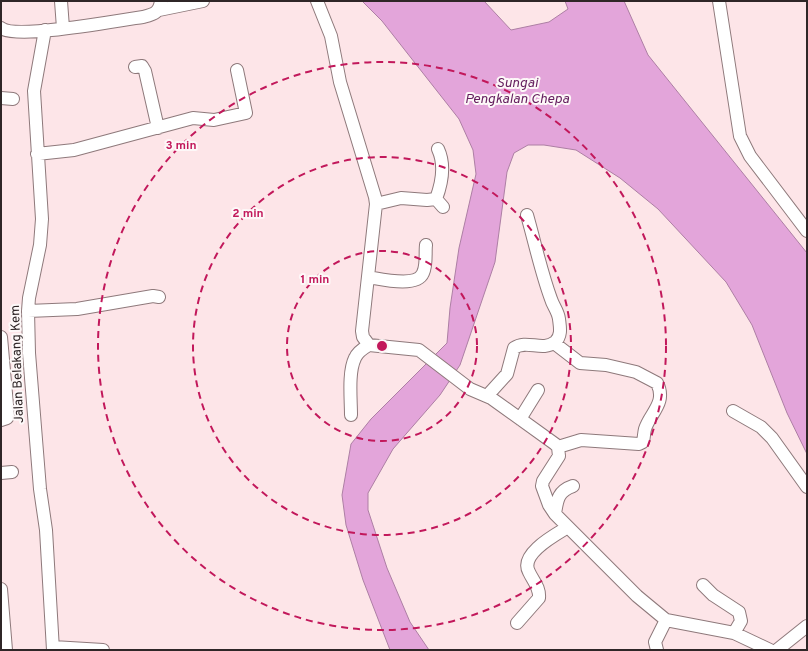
<svg xmlns="http://www.w3.org/2000/svg" width="808" height="651" viewBox="0 0 808 651" font-family="Overpass,sans-serif">
  <style>
    .water { fill: #e3a5da; stroke: #ad7fa4 }
    .lines { fill: none; stroke-linecap: round; stroke-linejoin: round }
    .minor-casing { stroke: #8e797b; stroke-width: 14 }
    .minor { stroke: #fff; stroke-width: 12 }
    .ring { fill: none; stroke: #c2185b; stroke-width: 2; stroke-dasharray: 7 5 }
    .labels { text-anchor: middle; dominant-baseline: central; stroke-width: 4; stroke-linejoin: round; paint-order: stroke }
    .street-label { font-size: 13px; fill: #2f2627; stroke: #fdf8f8 }
    .water-label { font-size: 14px; font-style: italic; fill: #662060; stroke: #fdf8f8 }
    .centre { fill: #c2185b; stroke: #fdf8f8; stroke-width: 2 }
    .ring-label { font-size: 12px; text-anchor: middle; font-weight: bold; fill: #c2185b; stroke: #fdf8f8; stroke-width: 4; stroke-linejoin: round; paint-order: stroke }
  </style>
  <rect width="100%" height="100%" fill="#fde5e8"/>
  <!-- water -->
  <path class="water" d="M362 1H484L511 30 549 22 568 9 565 1H624L648 55 807 253V454L787 413 752 325 726 282 658 209 620 178 576 150 544 145H528L514 153 507 172 495 262 460 365 440 395 393 449 368 493V510L387 568 410 622 429 650H390L363 580 346 525 342 495 351 444 371 419 447 343 450 308 459 248 476 174 473 150 459 119 382 21Z"/>
  <g class="lines">
    <defs>
      <path id="minor" d="M61 1 63 28
        M317 1 331 36 340 82 375 197 376 204 362 331 363 337 369 345 419 350 470 389 491 398 555 444 558 447 559 456 543 481 542 486 549 505 555 514 637 596 666 620 734 633 770 650
        M719 1 740 136 750 156 807 231
        M159 10 203 1
        M1 28C17 40 119 20 143 17 154 14 159 13 161 1
        M45 30 34 91 42 219 40 245 29 298 28 311 29 353 40 489 46 530 53 650
        M135 67 142 66 145 71 158 128
        M1 98 13 99
        M37 154 74 150 193 118 214 120 246 113 237 70
        M436 199C442 183 445 164 438 149
        M376 204 401 198 427 200 436 199 443 207
        M368 277C381 279 417 288 423 273 427 265 425 253 426 245
        M28 311 77 309 153 296 159 297
        M1 337 8 416 7 418 1 420
        M554 343 580 363 606 365 636 372 657 383C667 403 650 413 645 429 644 433 644 437 643 442L639 444 581 440 558 447
        M487 396 507 374 514 348C527 339 542 352 555 342 562 336 560 327 559 319 558 311 553 306 551 299 541 272 535 243 527 215
        M733 411 761 427 772 438 807 487
        M351 415C351 399 348 372 355 358 358 351 364 348 369 345
        M520 419 538 390
        M1 473 12 472
        M555 514C557 500 558 491 573 486
        M703 585 713 595 739 612 741 621 734 633
        M1 589 6 650
        M517 623 539 598C540 587 533 581 529 572 519 554 555 535 568 527
        M53 647 103 650
        M657 650 655 642 666 620
        M777 650 807 626"/>
    </defs>
    <!-- minor casing -->
    <use href="#minor" class="minor-casing"/>
    <!-- minor -->
    <use href="#minor" class="minor"/>
  </g>
  <!-- distance rings -->
  <g class="ring">
    <circle cx="382" cy="346" r="95"/>
    <circle cx="382" cy="346" r="189"/>
    <circle cx="382" cy="346" r="284"/>
  </g>
  <g class="labels">
    <!-- street labels -->
    <g class="street-label">
      <text transform="translate(18 364) rotate(-92)">Jalan Belakang Kem</text>
    </g>
    <!-- water labels -->
    <g class="water-label">
      <text x="517" y="83">Sungai<tspan x="517" dy="16">Pengkalan Chepa</tspan></text>
    </g>
  </g>
  <circle cx="382" cy="346" r="6" class="centre"/>
  <g class="ring-label">
    <text x="181" y="149">3 min</text>
    <text x="248" y="217">2 min</text>
    <text x="315" y="283">1 min</text>
  </g>
  <!-- border -->
  <rect width="808" height="651" fill="none" stroke="#2f2627" stroke-width="4"/>
</svg>
